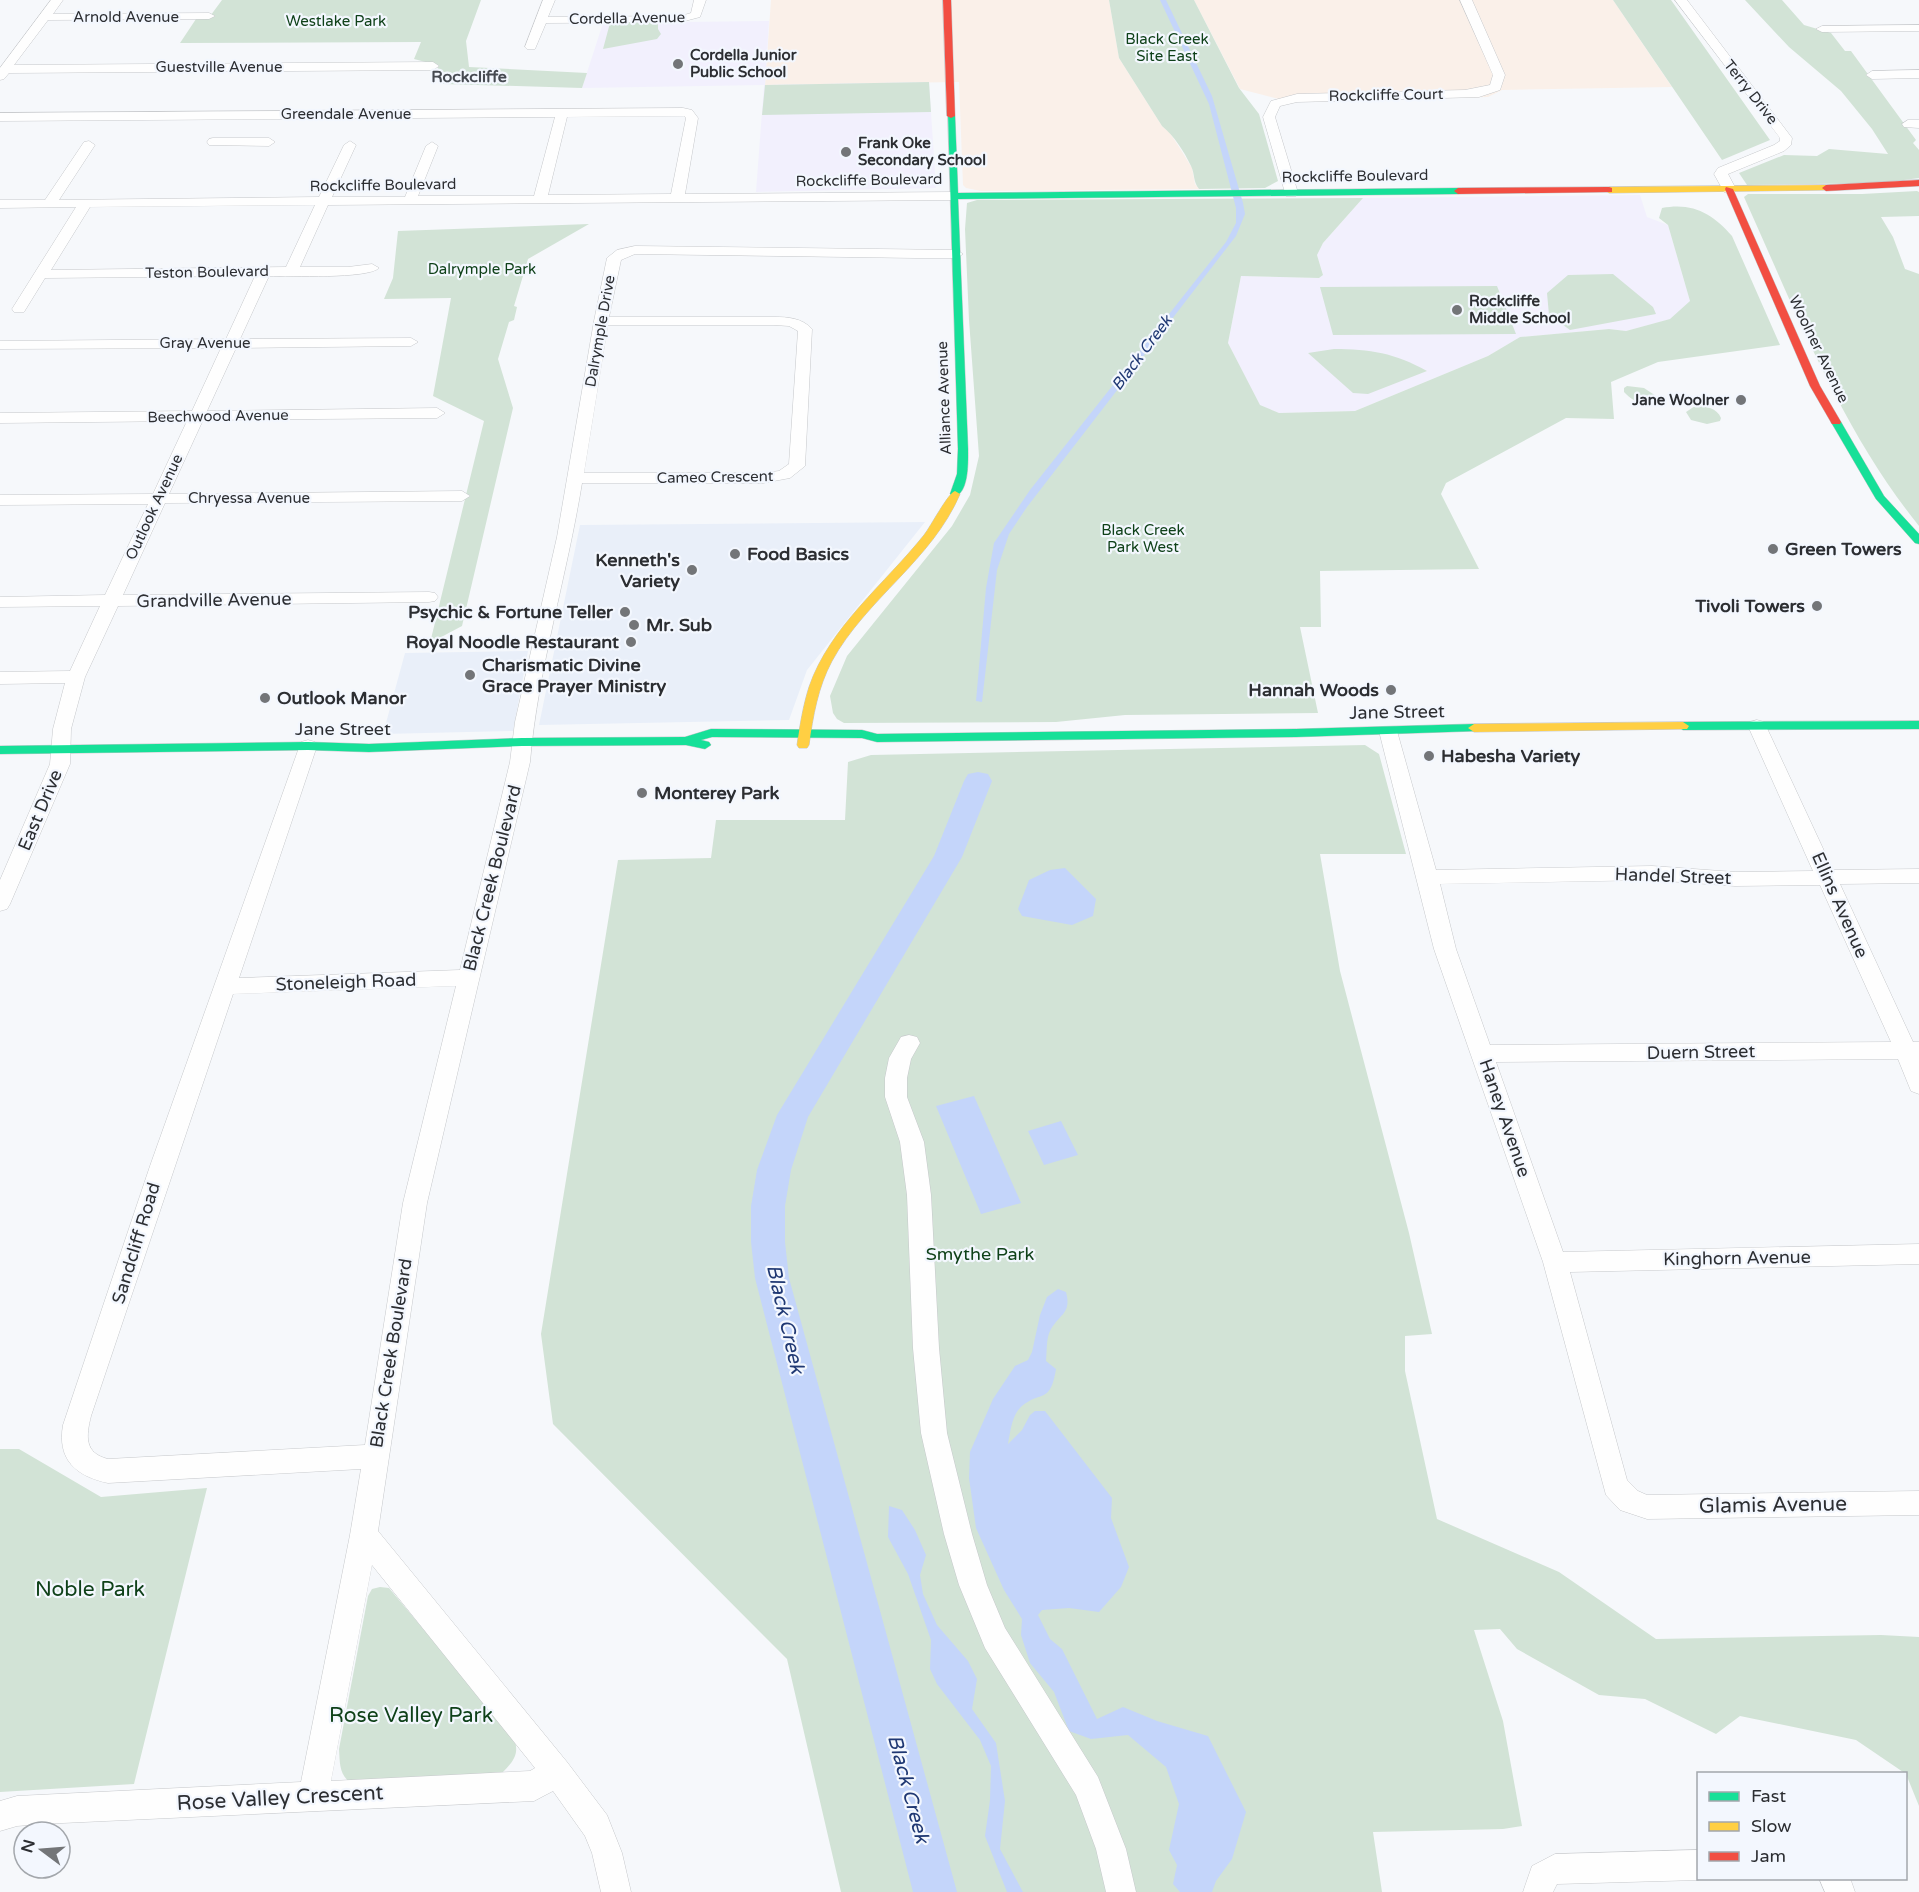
<svg xmlns="http://www.w3.org/2000/svg" width="1919" height="1892" viewBox="0 0 1919 1892" font-family="'Varela Round',sans-serif">
  <style>
    .built { fill: #e9eff9 }
    .industrial { fill: #faf0e9 }
    .education { fill: #f2f0fd }
    .green { fill: #d2e3d6 }
    .water { fill: #c4d5fa }
    .lines { fill: none; stroke-linecap: round; stroke-linejoin: round }
    .river { fill: #c4d5fa; fill-rule: evenodd }
    .street-casing { stroke: #c6c8cb; stroke-width: 1 }
    .fast-casing { stroke: #c6c8cb; stroke-width: 1 }
    .slow-casing { stroke: #c6c8cb; stroke-width: 1 }
    .jam-casing { stroke: #c6c8cb; stroke-width: 1 }
    .street { fill: #fefefe; fill-rule: evenodd }
    .fast { fill: #16e098; fill-rule: evenodd }
    .slow { fill: #ffcf43; fill-rule: evenodd }
    .jam { fill: #f24e42; fill-rule: evenodd }
    .poi-dot { fill: #737578; stroke: #f3f7fe; stroke-width: 2 }
    .labels { text-anchor: middle; dominant-baseline: central; stroke-width: 4.5; stroke-linejoin: round; paint-order: stroke }
    .far-street-label { font-size: 15px; fill: #2c2e32; stroke: #f3f7fe }
    .far-park-label { font-size: 15px; fill: #0f4119; stroke: #f3f7fe }
    .far-poi-label { font-size: 15px; font-weight: bold; fill: #2c2e32; stroke: #f3f7fe; text-anchor: start }
    .far-neighbourhood-label { font-size: 16px; font-weight: bold; fill: #464a51; stroke: #f3f7fe }
    .far-water-label { font-size: 16px; font-style: italic; fill: #1f3873; stroke: #f3f7fe }
    .poi-label { font-size: 18px; font-weight: bold; fill: #2c2e32; stroke: #f3f7fe; text-anchor: start }
    .street-label { font-size: 18px; fill: #2c2e32; stroke: #f3f7fe }
    .park-label { font-size: 18px; fill: #0f4119; stroke: #f3f7fe }
    .water-label { font-size: 20px; font-style: italic; fill: #1f3873; stroke: #f3f7fe }
    .near-street-label { font-size: 21px; fill: #2c2e32; stroke: #f3f7fe }
    .near-park-label { font-size: 21px; fill: #0f4119; stroke: #f3f7fe }
  </style>
  <rect width="100%" height="100%" fill="#f6f8fb"/>
  <!-- built -->
  <path class="built" d="M925 522 807 670 789 720 539 725 580 525Z
    M528 651 513 731 383 734 405 653Z"/>
  <!-- industrial -->
  <path class="industrial" d="M771 0H1109L1119 58 1162 126 1170 133 1181 150 1192 168 1195 184 1199 189 981 191 966 188 963 185 959 82 765 85Z
    M1194 0H1613L1672 87 1502 90 1488 97 1290 102 1240 89Z"/>
  <!-- education -->
  <path class="education" d="M769 21 765 85 929 82 936 188 756 192 764 85 582 88 603 23Z
    M1640 195 1647 217 1668 225 1690 301 1671 319 1626 331 1609 329 1520 337 1488 356 1355 411 1279 413 1260 406 1228 343 1241 276 1319 278 1323 274 1317 255 1323 243 1363 198Z"/>
  <!-- green -->
  <path class="green" d="M222 0H481L466 41 469 67 587 73 582 88 443 84 437 65 414 59 421 42 180 43 196 19H208Z
    M1109 0H1194L1239 88 1259 114 1278 181 1265 188 1199 189C1193 182 1195 174 1191 166 1184 151 1174 136 1162 126L1119 58Z
    M1613 0H1671L1770 140 1722 160Z
    M1745 0H1782L1804 25 1831 33 1845 51H1851L1916 140 1913 143 1919 150V178L1881 183 1747 185 1739 173 1784 155 1817 156 1829 149 1888 154 1872 129 1841 91 1789 47Z
    M658 22V29L661 34 657 39 603 49 610 23Z
    M929 82 931 112 762 115 765 85Z
    M1917 191 1919 192V216L1881 217 1893 237 1905 269 1919 274V526C1841 429 1795 310 1744 197L1748 194H1862Z
    M1363 198 1323 243 1317 255 1323 275 1319 278 1241 276 1228 343 1260 405 1279 413 1355 411 1488 356 1520 337 1609 329 1626 331 1670 319 1690 301 1668 225 1659 218 1662 208C1693 202 1713 214 1732 236L1780 345 1658 362 1611 382 1614 419 1566 418 1446 483 1441 494 1479 569 1320 571 1321 627H1300L1318 713 1125 715 1056 722 844 723 837 719 833 713 830 696 847 656 952 526 970 495 979 456 969 320 965 229 967 203 977 200Z
    M589 224 528 259 514 306 517 307 514 320 509 322 498 359 513 408 462 626 430 643 484 421 433 396 451 298 384 299 393 278 398 231Z
    M1613 274 1653 307 1656 314 1570 330 1549 315 1547 293 1568 275Z
    M1497 286 1516 334 1333 335 1320 287Z
    M1334 349C1370 349 1395 353 1427 371L1368 394 1353 393 1308 353Z
    M1627 386 1644 388 1656 396 1655 401C1645 408 1632 401 1624 392V388Z
    M1695 406C1706 406 1717 408 1721 418L1720 421 1707 424 1691 420 1686 412Z
    M1365 745 1379 754 1406 854H1320L1340 971 1409 1233 1432 1334 1405 1336V1371L1437 1519 1559 1572 1656 1639 1881 1635 1919 1637V1806L1906 1774 1856 1740 1740 1716 1716 1734 1645 1699 1599 1695 1517 1649 1500 1629 1474 1630 1503 1721 1522 1826 1503 1829 1373 1832 1382 1892H841L787 1659 553 1424 541 1334 618 860 711 858 716 820H845L848 762 871 755Z
    M0 1449H19L101 1497 207 1488 134 1784 0 1792Z
    M380 1587 389 1588 513 1736C520 1752 515 1760 503 1772L353 1785C339 1775 340 1765 339 1749L368 1596 372 1589Z"/>
  <!-- water -->
  <path class="water" d="M1160 0H1166L1212 96 1243 203 1245 214 1236 236 1027 507 1009 534 997 570 982 702 976 701 986 588 994 543 1030 490 1226 242 1236 223V208L1209 104Z
    M1065 868 1096 899 1093 916 1072 925 1022 916 1018 909 1029 880 1050 870Z
    M974 1096 1021 1203 981 1214 936 1106Z
    M1061 1121 1078 1155 1044 1165 1028 1131Z
    M1058 1289 1066 1292C1072 1314 1059 1314 1050 1331 1046 1339 1047 1352 1046 1361L1056 1369C1050 1406 1040 1389 1020 1408 1012 1416 1010 1433 1008 1444L1022 1430 1030 1415 1035 1411H1045L1112 1498 1111 1518 1129 1567 1121 1587 1099 1612 1069 1608 1042 1610 1038 1615 1050 1639 1062 1649 1097 1719 1123 1707 1157 1721 1208 1736 1246 1812 1232 1859 1216 1881 1212 1892H1180L1173 1884 1177 1865 1169 1850 1179 1804 1166 1767 1128 1735 1091 1739 1069 1731 1054 1692 1030 1663 1021 1635 1022 1619 1004 1590 976 1528 969 1478 970 1452 993 1399 1015 1366 1028 1360 1032 1352 1040 1315 1047 1297Z
    M889 1506 902 1510 915 1530 926 1555 920 1575 923 1594 937 1625 968 1661 977 1679 972 1709 996 1743 1005 1801 1000 1849 1023 1892H1007L985 1836 990 1800 991 1766 980 1740 937 1684 930 1669 931 1640 908 1574 888 1537Z"/>
  <g class="lines">
    <!-- river -->
    <path class="river" d="M978 772 988 774 992 781 962 857 808 1117 791 1170 785 1206V1242L789 1278 957 1892H913L755 1278 751 1242V1206L757 1170 777 1115 934 856 964 781 968 774Z"/>
    <defs>
      <path id="street" d="M51 0H63L53 14 209 13 215 16 209 19 48 20 14 65 433 62 439 66 433 70 9 73 4 79 0 80V68Z
        M543 0H555L548 17 681 16 691 13 694 0H706L700 17 681 22 546 23 535 49H527L525 47Z
        M1460 0H1472L1505 75 1500 90 1479 97 1297 102 1280 106 1275 117 1298 193 1296 196H1286L1263 117 1271 101 1297 94 1465 90 1490 85 1493 75Z
        M1675 0H1687L1792 138 1791 145 1784 151 1728 174 1736 189 1734 192 1729 193 1724 192 1714 174 1718 168 1774 145 1780 141V138Z
        M1919 25V31L1822 32 1816 29 1822 26Z
        M1919 70V78L1872 79 1866 75 1872 71Z
        M683 108 692 110 698 118 685 194 954 192 961 196 954 200 328 205 300 267H348L372 264 379 268C368 279 289 276 269 276L240 339 411 338 418 342 411 346 236 348 207 411 437 408 445 413 437 418 203 420 169 494 462 491 470 496 462 501 165 503 123 595 429 592 435 593 438 597 435 601 429 602 118 606 85 677 71 729 70 764 10 904 7 909 0 911V880L50 764 53 729 65 683 0 684V672L70 671 100 606 0 607V597L105 595 148 504 0 505V495L153 494 187 421 0 423V413L192 411 221 348 0 349V341L226 339 255 276 45 278 24 312H14L12 309 76 207 0 208V200H45L84 142 89 141 95 145 59 200 319 197 344 145 350 141 356 145 332 197H405L426 146 432 142 438 146 418 196H534L555 117 0 121V113ZM684 116 686 118 671 194 548 195 567 117ZM315 205 286 267 51 270 90 207Z
        M1908 120H1919V128L1904 127 1902 124Z
        M213 138H269L275 142 269 146 209 145 207 142 209 139Z
        M635 246 956 250 963 254 956 258H916L635 254 621 260 609 317H774C788 317 802 318 812 329L805 466 790 478 763 483H582C567 576 538 668 530 762L427 1203 378 1531 567 1762 607 1815 622 1853 631 1892H601L592 1853 585 1836 553 1791 534 1801 41 1824 17 1826 0 1831V1801L17 1796 301 1782 350 1535 361 1469 108 1483C76 1476 57 1460 63 1425L150 1166 301 742 308 740 315 742 317 746 239 978 460 970 510 762 515 722 557 537 594 321 607 258 617 250ZM608 325H774L789 326 798 331 789 464 779 471 763 473H584ZM456 986 403 1203 365 1445 108 1459C84 1453 86 1436 91 1416L233 994ZM372 1565 535 1768 530 1771 331 1781Z
        M1757 720 1764 722 1766 726 1833 870 1919 869V883L1840 884 1913 1042H1919V1094L1911 1091 1898 1059 1496 1062 1563 1252 1919 1244V1264L1570 1272 1627 1480 1638 1491 1647 1495 1919 1491V1515L1647 1519 1620 1510 1606 1495 1543 1262 1434 949 1379 731 1381 727H1395L1397 731 1436 870 1652 866 1735 872 1813 871 1748 726 1750 722ZM1652 880 1735 886 1820 885 1891 1042 1490 1045 1456 949 1440 884Z
        M909 1035 917 1037 920 1043 911 1059 907 1078V1097L924 1142 931 1195 939 1348 947 1433 972 1534 987 1585 1005 1628 1098 1777 1126 1849 1136 1892H1106L1096 1849 1076 1795 985 1648 959 1585 944 1534 921 1433 913 1348 907 1195 900 1142 885 1097V1078L889 1058 901 1037Z
        M1698 1850V1878H1702L1698 1880 1557 1884 1553 1892H1523L1532 1866 1555 1854Z
        M1819 1878H1850L1855 1892H1825Z"/>
      <path id="fast" d="M948 114 955 116 958 193 1458 188 1462 191 1458 194 958 199 968 449C968 463 969 491 955 497L950 494 957 474 958 449Z
        M1836 419 1841 422 1884 496 1919 534V544L1915 543 1876 499 1831 422Z
        M1919 721V729L1683 730 1677 726 1683 722Z
        M1474 724 1478 725 1480 728 1478 731 1296 737 877 742 862 738 712 737 701 740 709 742 711 745 705 749 686 745 522 746 369 752 308 750 0 754V746L308 742 369 744 522 738 685 737 711 729 862 730 877 734 1296 729Z"/>
      <path id="slow" d="M1826 185 1830 188 1829 190 1609 193 1605 190 1609 187Z
        M955 491 960 494C932 560 866 599 832 661 818 687 813 716 809 745L807 748H799L797 745C800 725 803 706 809 687 830 626 885 584 924 535 931 526 948 493 955 491Z
        M1683 722 1689 726 1687 729 1474 732 1468 728 1474 724Z"/>
      <path id="jam" d="M943 0H951L955 116 951 118 947 116Z
        M1919 180V186L1826 191 1822 188 1826 185Z
        M1609 187 1612 188V192L1458 194 1454 191 1458 188Z
        M1726 187 1733 189 1820 386 1841 422 1840 424H1832L1810 386 1725 189Z"/>
    </defs>
    <!-- street casing -->
    <use href="#street" class="street-casing"/>
    <!-- fast casing -->
    <use href="#fast" class="fast-casing"/>
    <!-- slow casing -->
    <use href="#slow" class="slow-casing"/>
    <!-- jam casing -->
    <use href="#jam" class="jam-casing"/>
    <!-- street -->
    <use href="#street" class="street"/>
    <!-- fast -->
    <use href="#fast" class="fast"/>
    <!-- slow -->
    <use href="#slow" class="slow"/>
    <!-- jam -->
    <use href="#jam" class="jam"/>
  </g>
  <!-- markers -->
  <g class="poi-dot">
    <circle cx="678" cy="64" r="6"/>
    <circle cx="846" cy="152" r="6"/>
    <circle cx="1457" cy="310" r="6"/>
    <circle cx="1741" cy="400" r="6"/>
    <circle cx="1773" cy="549" r="6"/>
    <circle cx="735" cy="554" r="6"/>
    <circle cx="692" cy="570" r="6"/>
    <circle cx="1817" cy="606" r="6"/>
    <circle cx="625" cy="612" r="6"/>
    <circle cx="634" cy="625" r="6"/>
    <circle cx="631" cy="642" r="6"/>
    <circle cx="470" cy="675" r="6"/>
    <circle cx="1391" cy="690" r="6"/>
    <circle cx="265" cy="698" r="6"/>
    <circle cx="1429" cy="756" r="6"/>
    <circle cx="642" cy="793" r="6"/>
  </g>
  <g class="labels">
    <!-- far-street labels -->
    <g class="far-street-label">
      <text x="126" y="17">Arnold Avenue</text>
      <text transform="translate(627 18) rotate(-1)">Cordella Avenue</text>
      <text x="219" y="67">Guestville Avenue</text>
      <text transform="translate(1751 92) rotate(52)">Terry Drive</text>
      <text transform="translate(1386 95) rotate(-1)">Rockcliffe Court</text>
      <text x="346" y="114">Greendale Avenue</text>
      <text transform="translate(1355 176) rotate(-1)">Rockcliffe Boulevard</text>
      <text transform="translate(869 180) rotate(-1)">Rockcliffe Boulevard</text>
      <text transform="translate(383 185) rotate(-1)">Rockcliffe Boulevard</text>
      <text transform="translate(207 272) rotate(-1)">Teston Boulevard</text>
      <text transform="translate(600 331) rotate(-80)">Dalrymple Drive</text>
      <text x="205" y="343">Gray Avenue</text>
      <text transform="translate(1819 349) rotate(64)">Woolner Avenue</text>
      <text transform="translate(944 398) rotate(-92)">Alliance Avenue</text>
      <text transform="translate(218 416) rotate(-1)">Beechwood Avenue</text>
      <text transform="translate(715 477) rotate(-1)">Cameo Crescent</text>
      <text x="249" y="498">Chryessa Avenue</text>
      <text transform="translate(154 507) rotate(-65)">Outlook Avenue</text>
    </g>
    <!-- far-park labels -->
    <g class="far-park-label">
      <text x="336" y="21">Westlake Park</text>
      <text x="1167" y="39">Black Creek<tspan x="1167" dy="17">Site East</tspan></text>
      <text x="482" y="269">Dalrymple Park</text>
      <text x="1143" y="530">Black Creek<tspan x="1143" dy="17">Park West</tspan></text>
    </g>
    <!-- far-poi labels -->
    <g class="far-poi-label">
      <text x="690" y="55">Cordella Junior<tspan x="690" dy="17">Public School</tspan></text>
      <text x="858" y="143">Frank Oke<tspan x="858" dy="17">Secondary School</tspan></text>
      <text x="1469" y="301">Rockcliffe<tspan x="1469" dy="17">Middle School</tspan></text>
      <text x="1729" y="400" text-anchor="end">Jane Woolner</text>
    </g>
    <!-- far-neighbourhood labels -->
    <g class="far-neighbourhood-label">
      <text x="469" y="77">Rockcliffe</text>
    </g>
    <!-- far-water labels -->
    <g class="far-water-label">
      <text transform="translate(1142 353) rotate(-53)">Black Creek</text>
    </g>
    <!-- poi labels -->
    <g class="poi-label">
      <text x="1785" y="549">Green Towers</text>
      <text x="747" y="554">Food Basics</text>
      <text x="680" y="560" text-anchor="end">Kenneth's<tspan x="680" dy="21">Variety</tspan></text>
      <text x="1805" y="606" text-anchor="end">Tivoli Towers</text>
      <text x="613" y="612" text-anchor="end">Psychic &amp; Fortune Teller</text>
      <text x="646" y="625">Mr. Sub</text>
      <text x="619" y="642" text-anchor="end">Royal Noodle Restaurant</text>
      <text x="482" y="665">Charismatic Divine<tspan x="482" dy="21">Grace Prayer Ministry</tspan></text>
      <text x="1379" y="690" text-anchor="end">Hannah Woods</text>
      <text x="277" y="698">Outlook Manor</text>
      <text x="1441" y="756">Habesha Variety</text>
      <text x="654" y="793">Monterey Park</text>
    </g>
    <!-- street labels -->
    <g class="street-label">
      <text transform="translate(214 600) rotate(-1)">Grandville Avenue</text>
      <text transform="translate(1397 712) rotate(-1)">Jane Street</text>
      <text x="343" y="729">Jane Street</text>
      <text transform="translate(40 810) rotate(-67)">East Drive</text>
      <text transform="translate(1673 876) rotate(2)">Handel Street</text>
      <text transform="translate(492 878) rotate(-76)">Black Creek Boulevard</text>
      <text transform="translate(1840 905) rotate(66)">Ellins Avenue</text>
      <text transform="translate(346 982) rotate(-2)">Stoneleigh Road</text>
      <text transform="translate(1701 1052) rotate(-1)">Duern Street</text>
      <text transform="translate(1505 1118) rotate(71)">Haney Avenue</text>
      <text transform="translate(136 1243) rotate(-73)">Sandcliff Road</text>
      <text transform="translate(1737 1258) rotate(-1)">Kinghorn Avenue</text>
      <text transform="translate(391 1353) rotate(-81)">Black Creek Boulevard</text>
    </g>
    <!-- park labels -->
    <g class="park-label">
      <text x="980" y="1254">Smythe Park</text>
    </g>
    <!-- water labels -->
    <g class="water-label">
      <text transform="translate(785 1319) rotate(77)">Black Creek</text>
      <text transform="translate(908 1789) rotate(75)">Black Creek</text>
    </g>
    <!-- near-street labels -->
    <g class="near-street-label">
      <text transform="translate(1773 1505) rotate(-1)">Glamis Avenue</text>
      <text transform="translate(280 1798) rotate(-3)">Rose Valley Crescent</text>
    </g>
    <!-- near-park labels -->
    <g class="near-park-label">
      <text x="90" y="1589">Noble Park</text>
      <text x="411" y="1715">Rose Valley Park</text>
    </g>
  </g>
  <!-- legend -->
  <rect x="1697" y="1772" width="210" height="108" fill="#f3f7fe" stroke="#a3a7ac" stroke-width="1.5"/>
  <rect x="1709" y="1792" width="30" height="9" fill="#16e098" stroke="#a3a7ac" stroke-width="1.5"/>
  <text x="1751" y="1802" font-size="18" fill="#2c2e32">Fast</text>
  <rect x="1709" y="1822" width="30" height="9" fill="#ffcf43" stroke="#a3a7ac" stroke-width="1.5"/>
  <text x="1751" y="1832" font-size="18" fill="#2c2e32">Slow</text>
  <rect x="1709" y="1852" width="30" height="9" fill="#f24e42" stroke="#a3a7ac" stroke-width="1.5"/>
  <text x="1751" y="1862" font-size="18" fill="#2c2e32">Jam</text>
  <!-- north arrow -->
  <g transform="translate(42 1850) rotate(286)"><circle r="28" fill="#f3f7fe" stroke="#a3a7ac" stroke-width="1.5"/>
  <path d="M0-4.5L10 22L0 15L-10 22Z" fill="#737578"/>
  <text y="-9" font-size="16" font-weight="bold" text-anchor="middle" fill="#2c2e32">N</text>
  </g>
</svg>
